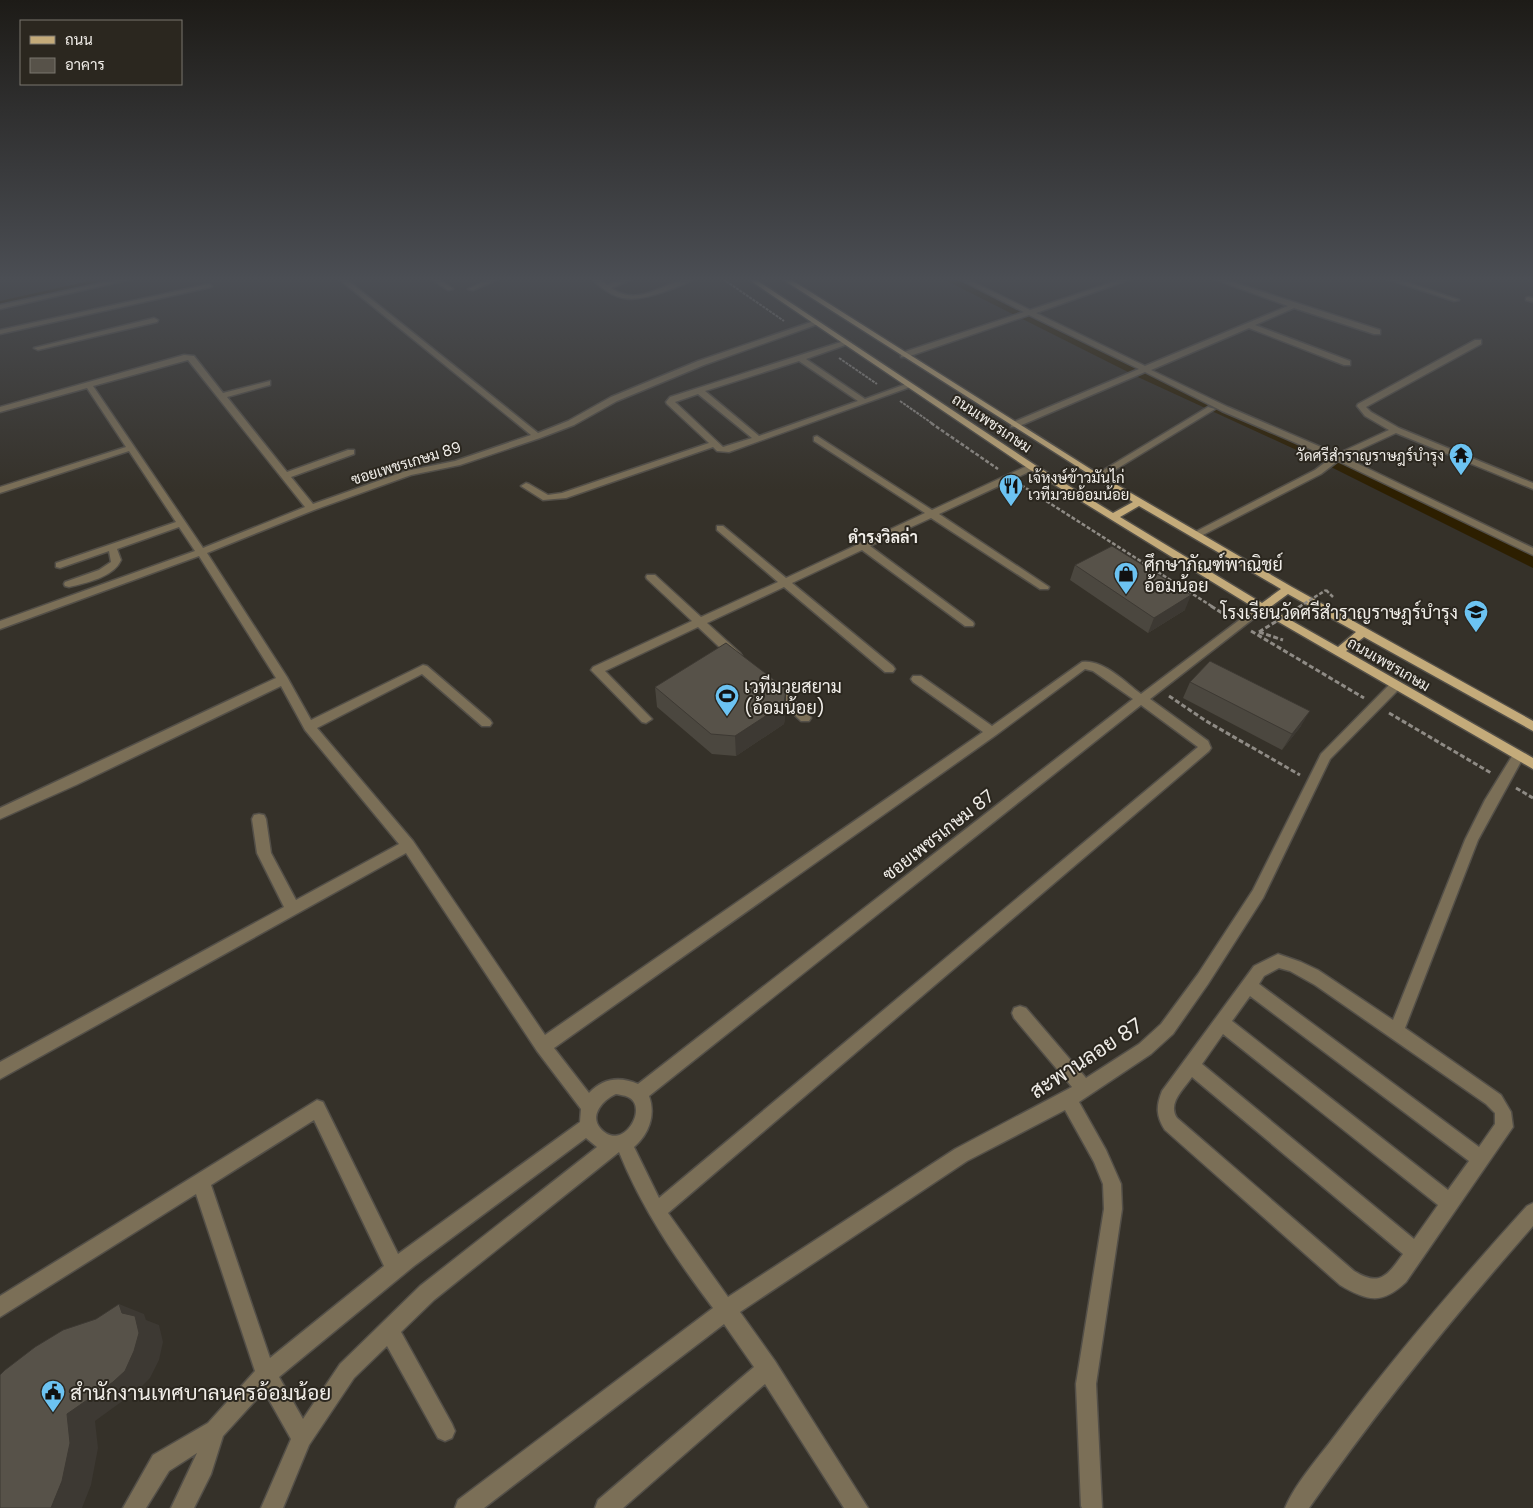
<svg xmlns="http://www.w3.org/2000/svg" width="1533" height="1508" viewBox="0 0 1533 1508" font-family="Poppins,Sarabun,sans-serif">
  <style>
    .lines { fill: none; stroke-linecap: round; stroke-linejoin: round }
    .canal { fill: #2d1f00; fill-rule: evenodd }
    .minor-casing { stroke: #534f48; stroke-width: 3 }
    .major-casing { stroke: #534f48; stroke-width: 3 }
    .path-far2 { stroke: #8f8b85; stroke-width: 2; stroke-dasharray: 3 1; stroke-linecap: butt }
    .path-far1 { stroke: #8f8b85; stroke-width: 2.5; stroke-dasharray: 4 2; stroke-linecap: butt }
    .path { stroke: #8f8b85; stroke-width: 3; stroke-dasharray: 5 2.5; stroke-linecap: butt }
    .minor { fill: #7b6f57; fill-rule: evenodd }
    .major { fill: #c4ab7a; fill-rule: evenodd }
    .path-bridge-far1 { stroke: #8f8b85; stroke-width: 2.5; stroke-dasharray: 4 2; stroke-linecap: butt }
    .path-bridge { stroke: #8f8b85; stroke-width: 3; stroke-dasharray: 5 2.5; stroke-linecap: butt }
    .wall { fill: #4b473f }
    .shaded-wall { fill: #3d3933 }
    .building { fill: #575249; stroke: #3d3933 }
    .labels { text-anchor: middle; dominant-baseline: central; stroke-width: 4; stroke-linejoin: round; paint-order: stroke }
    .far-street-label { font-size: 15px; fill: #f0ede8; stroke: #2b271f }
    .far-poi-label { font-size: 15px; fill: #f0ede8; stroke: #2b271f; text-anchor: end }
    .far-neighbourhood-label { font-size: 16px; font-weight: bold; fill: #f0ede8; stroke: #2b271f }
    .poi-label { font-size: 18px; fill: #f0ede8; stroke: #2b271f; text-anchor: start }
    .street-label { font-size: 18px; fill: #f0ede8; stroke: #2b271f }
    .near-street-label { font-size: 21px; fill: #f0ede8; stroke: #2b271f }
    .near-poi-label { font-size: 21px; fill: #f0ede8; stroke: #2b271f; text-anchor: start }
  </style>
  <rect width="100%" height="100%" fill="#353129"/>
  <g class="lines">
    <!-- canal -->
    <path class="canal" d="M98 279H119L117 281 0 309V301Z
      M943 279H958L1150 372 1313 447 1533 556V568L1303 453 1140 378Z"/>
    <defs>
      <path id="minor" d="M120 279H132L0 309V305Z
        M339 279H346L538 433 568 421 611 397 698 361 814 321 821 323 704 365 617 401 574 425 540 438 460 465 411 475 314 510 207 553 287 677 311 720 423 665 427 666 490 720 492 723 490 726H482L422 674 317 728 413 841 545 1035 983 732 913 682 911 679 913 676H921L992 726 1082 662C1103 659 1125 682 1141 694L1258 606H1266L1267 608 1150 699 1208 741 1211 748 1209 751 668 1213 728 1297 955 1149 1072 1087 1014 1018 1012 1013 1014 1008 1020 1006 1026 1008 1086 1078 1139 1044 1161 1024 1198 974 1253 890 1321 754 1392 682H1400L1402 685 1400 688 1330 759 1263 898 1208 984 1173 1034 1151 1054 1079 1102 1106 1150 1121 1184 1122 1209 1096 1384 1102 1508H1082L1081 1506 1076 1384 1104 1209 1103 1184 1094 1162 1065 1110 967 1161 740 1312 775 1361 868 1508H844L765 1384 623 1508H595L598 1500 754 1367 724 1324 484 1508H455L458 1500 713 1308C676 1259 642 1209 619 1152L434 1300 401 1332 452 1424 455 1431 452 1438 445 1441 438 1438 387 1346 354 1378 309 1445 283 1508H261L291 1439 264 1391 223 1436 211 1474 194 1508H171L197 1453 169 1471 146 1508H123L153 1455 208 1423 255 1371 196 1194 0 1317V1296L317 1100 323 1102 398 1254 580 1122 581 1109 537 1051 406 853 0 1079V1062L284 907 257 853 252 819 254 815 259 814 264 815 266 819 271 853 296 900 399 844 305 730 281 686 76 785 0 819V808L276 678 199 556 0 629V621L195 551 179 527 117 549 121 560C114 577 86 583 69 587L65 586 64 584 65 582 99 570 111 562 109 551 60 568 56 567V563L176 522 129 451 0 493V487L126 447 87 388 0 412V407L184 355 194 356 223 393 270 381V385L227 397 287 472 348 450H354V454L291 477 313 504 406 471 455 461 531 435ZM188 360 305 507 203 548 93 386ZM1085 669 1093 671 1133 699 638 1084C620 1076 603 1078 589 1093L554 1048 996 735ZM1141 705 1198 747 659 1198 634 1147C649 1134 656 1115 649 1096ZM616 1094C620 1095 624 1095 628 1097 650 1107 622 1154 600 1128 589 1115 604 1099 616 1094ZM314 1120 384 1266 270 1358 211 1185ZM586 1138 597 1147 420 1286 340 1364 303 1419 279 1377 414 1266Z
        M431 279H439L453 289 448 290Z
        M490 279H499L473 290 468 289Z
        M592 279H599L607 285 623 279H633L611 288C641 309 664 279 694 279 687 284 675 287 666 291 634 302 617 304 592 279Z
        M959 279H967L1030 310 1122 279H1131L1036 313 1145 366 1288 306 1214 279H1223L1380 330V334H1374L1294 308 1255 325 1350 361V365H1344L1249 328 1151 370 1228 407 1337 454 1389 430 1365 416 1357 406 1358 404 1475 340H1481V344L1366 407 1371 412 1399 428 1533 483V489L1396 433 1344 457 1533 548V555L1338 461 1321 474 1199 537H1193V533L1315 470 1331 458 1222 411 1145 372 1017 427H1011V423L1139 369 1029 315 907 357H901V353L1024 312Z
        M1387 279H1397L1459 300 1454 301Z
        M209 284 212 286 211 287 0 334V330Z
        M1528 297 1533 298V302L1526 300V298Z
        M154 318 158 320 157 322 38 350 34 348Z
        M844 341 851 343 806 359 865 399 906 384 913 386 729 452 717 451 713 447 566 498 543 500 521 486 526 483 529 484 548 495 562 493 709 443 667 404 666 402 670 397ZM799 361 858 401 759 436 705 391ZM698 394 752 438 723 447 675 402Z
        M1208 407 1215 409 1100 479 1097 480 1092 477Z
        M817 436 932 510 1029 465H1035V469L939 514 1049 587 1048 589H1040L931 518 870 546 973 622 974 624 973 626H965L862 550 792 583 893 666 895 669 893 672H885L784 587 707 623 740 653 742 656 740 659H732L698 627 605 671 652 719 646 723 642 722 591 670 593 667 692 621 647 579 646 577 647 575H655L701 617 778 582 717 530V526H723L786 578 925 513 814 441V437Z
        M774 685 778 686 809 715 811 718 809 721H801L770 692 768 689 770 686Z
        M1518 751 1522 753 1524 756 1478 840 1405 1028 1501 1095 1511 1112 1513 1127 1406 1282C1382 1305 1367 1301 1340 1285L1165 1130C1156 1116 1156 1106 1162 1091L1254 966 1278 954 1301 962 1318 970 1393 1020 1465 840 1485 800 1514 753ZM1279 968 1290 971 1315 985 1486 1104 1495 1113V1124L1479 1147 1259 984 1264 976ZM1250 996 1469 1161 1448 1190 1232 1021ZM1223 1034 1438 1205 1414 1239 1202 1064ZM1192 1077 1403 1254C1387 1276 1380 1287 1354 1271L1177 1118C1167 1103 1184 1089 1192 1077Z
        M1533 1203V1226C1454 1316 1378 1409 1309 1508H1285C1296 1482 1320 1456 1337 1433 1396 1354 1461 1279 1527 1206Z"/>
      <path id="major" d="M748 279H755L1035 465 1113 513 1133 502 782 279H790L1100 475 1292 587 1533 721V731L1364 637 1346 651 1533 758V769L1258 610 1029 469ZM1139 506 1281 589 1262 603 1120 517ZM1288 594 1356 632 1338 647 1269 608Z"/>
    </defs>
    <!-- minor casing -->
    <use href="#minor" class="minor-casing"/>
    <!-- major casing -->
    <use href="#major" class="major-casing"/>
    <!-- path-far2 -->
    <path class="path-far2" d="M723 279 784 321
      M839 358 877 384
      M900 401 933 424"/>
    <!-- path-far1 -->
    <path class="path-far1" d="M931 423 998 469
      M1021 485 1213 607
      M1326 590 1333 597"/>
    <!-- path -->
    <path class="path" d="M1211 606 1227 616
      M1251 631 1364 698
      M1259 632 1283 640
      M1169 696 1206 721 1300 775
      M1389 713 1491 773
      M1516 788 1533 798"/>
    <!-- minor -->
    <use href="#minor" class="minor"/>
    <!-- major -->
    <use href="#major" class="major"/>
    <!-- path-bridge-far1 -->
    <path class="path-bridge-far1" d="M1299 607 1326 590"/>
    <!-- path-bridge -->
    <path class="path-bridge" d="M1259 632 1301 606"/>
  </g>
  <!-- wall -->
  <path class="wall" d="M1075 565 1185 610 1148 633 1070 580Z
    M1190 682 1301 726 1282 750 1183 698Z
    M655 687 786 709 784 724 736 756 712 754 657 707Z"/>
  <!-- shaded-wall -->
  <path class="shaded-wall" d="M64 279H81L83 282 67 286Z
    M1191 595 1185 610 1148 633 1154 618Z
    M786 689V709L784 724 736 756 735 736Z
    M1310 711 1301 726 1282 750 1292 734Z
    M119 1304 144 1314 146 1320 159 1325 163 1342 159 1360 150 1378 139 1389 95 1421 98 1448 91 1485 82 1508H51L67 1414 122 1313Z"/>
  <!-- building -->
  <path class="building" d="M1112 546 1191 595 1154 618 1075 565Z
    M726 643 786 689 784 704 735 736 711 734 655 687Z
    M1210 661 1310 711 1292 734 1190 682Z
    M119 1304 122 1313 135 1316 139 1333 134 1351 125 1371 113 1382 67 1414 70 1443 62 1481 51 1508H0V1375L5 1370 35 1347 63 1330 96 1319Z"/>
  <!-- sky -->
  <linearGradient id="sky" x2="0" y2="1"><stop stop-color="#1d1b17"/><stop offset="0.57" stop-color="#4b4e54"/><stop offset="1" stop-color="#4b4e54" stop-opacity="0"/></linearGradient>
  <rect width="1533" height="490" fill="url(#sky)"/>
  <!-- icons -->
  <defs>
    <symbol id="temple-pin" viewBox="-11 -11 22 30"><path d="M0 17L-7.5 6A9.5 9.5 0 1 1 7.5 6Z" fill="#6cc3f2" stroke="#2b271f"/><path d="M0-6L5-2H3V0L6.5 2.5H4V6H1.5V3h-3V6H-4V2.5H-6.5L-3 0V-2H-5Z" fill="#111"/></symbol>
    <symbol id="restaurant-pin" viewBox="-11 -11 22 30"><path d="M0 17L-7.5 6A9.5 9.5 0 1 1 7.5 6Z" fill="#6cc3f2" stroke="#2b271f"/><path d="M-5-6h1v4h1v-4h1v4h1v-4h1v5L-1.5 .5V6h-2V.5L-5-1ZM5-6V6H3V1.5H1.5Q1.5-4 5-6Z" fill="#111"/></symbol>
    <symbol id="shop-pin" viewBox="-11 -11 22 30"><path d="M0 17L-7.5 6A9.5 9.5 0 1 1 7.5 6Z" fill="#6cc3f2" stroke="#2b271f"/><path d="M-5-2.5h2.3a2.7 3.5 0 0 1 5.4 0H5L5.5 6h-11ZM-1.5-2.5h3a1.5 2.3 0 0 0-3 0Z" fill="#111"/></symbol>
    <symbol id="school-pin" viewBox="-11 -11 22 30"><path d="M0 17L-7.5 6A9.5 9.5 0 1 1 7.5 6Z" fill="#6cc3f2" stroke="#2b271f"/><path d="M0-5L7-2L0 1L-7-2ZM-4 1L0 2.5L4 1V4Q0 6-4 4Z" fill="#111"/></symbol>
    <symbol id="stadium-pin" viewBox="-11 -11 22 30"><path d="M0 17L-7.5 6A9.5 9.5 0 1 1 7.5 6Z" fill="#6cc3f2" stroke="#2b271f"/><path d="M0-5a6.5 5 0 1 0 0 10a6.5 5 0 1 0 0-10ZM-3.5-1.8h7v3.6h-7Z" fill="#111"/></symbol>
    <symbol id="civic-pin" viewBox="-11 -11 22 30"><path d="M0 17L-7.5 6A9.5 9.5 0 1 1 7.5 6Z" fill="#6cc3f2" stroke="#2b271f"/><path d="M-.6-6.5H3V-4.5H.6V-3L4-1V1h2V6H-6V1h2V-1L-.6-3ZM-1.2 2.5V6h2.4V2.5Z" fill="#111"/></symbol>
  </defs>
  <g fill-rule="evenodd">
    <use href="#temple-pin" x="1447" y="441" width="28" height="38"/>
    <use href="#restaurant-pin" x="997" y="472" width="28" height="38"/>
    <use href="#shop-pin" x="1112" y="560" width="28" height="38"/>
    <use href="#school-pin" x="1462" y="598" width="28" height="38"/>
    <use href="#stadium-pin" x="713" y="682" width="28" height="38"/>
    <use href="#civic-pin" x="39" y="1378" width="28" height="38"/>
  </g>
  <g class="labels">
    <!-- far-street labels -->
    <g class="far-street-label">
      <text transform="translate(992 423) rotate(34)">ถนนเพชรเกษม</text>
      <text transform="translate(406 463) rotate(-17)">ซอยเพชรเกษม 89</text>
      <text transform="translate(1389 664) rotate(30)">ถนนเพชรเกษม</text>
    </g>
    <!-- far-poi labels -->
    <g class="far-poi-label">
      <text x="1444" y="455">วัดศรีสําราญราษฎร์บํารุง</text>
      <text x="1028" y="477" text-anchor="start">เจ้หงษ์ข้าวมันไก่<tspan x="1028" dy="17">เวทีมวยอ้อมน้อย</tspan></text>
    </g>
    <!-- far-neighbourhood labels -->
    <g class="far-neighbourhood-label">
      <text x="883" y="537">ดำรงวิลล่า</text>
    </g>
    <!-- poi labels -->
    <g class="poi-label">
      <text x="1144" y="564">ศึกษาภัณฑ์พาณิชย์<tspan x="1144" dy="21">อ้อมน้อย</tspan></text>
      <text x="1458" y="612" text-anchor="end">โรงเรียนวัดศรีสําราญราษฎร์บํารุง</text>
      <text x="744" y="686">เวทีมวยสยาม<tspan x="744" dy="21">(อ้อมน้อย)</tspan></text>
    </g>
    <!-- street labels -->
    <g class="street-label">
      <text transform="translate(938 835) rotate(-38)">ซอยเพชรเกษม 87</text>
    </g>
    <!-- near-street labels -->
    <g class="near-street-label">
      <text transform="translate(1086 1058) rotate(-33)">สะพานลอย 87</text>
    </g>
    <!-- near-poi labels -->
    <g class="near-poi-label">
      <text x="70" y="1392">สำนักงานเทศบาลนครอ้อมน้อย</text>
    </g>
  </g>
  <!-- legend -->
  <rect x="20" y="20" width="162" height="65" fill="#2b271f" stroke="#7a766f"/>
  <rect x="30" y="36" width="25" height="8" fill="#c4ab7a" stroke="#7a766f"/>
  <text x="65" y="45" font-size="15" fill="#f0ede8">ถนน</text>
  <rect x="30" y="58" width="25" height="15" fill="#575249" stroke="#7a766f"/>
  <text x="65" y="70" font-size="15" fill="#f0ede8">อาคาร</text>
</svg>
